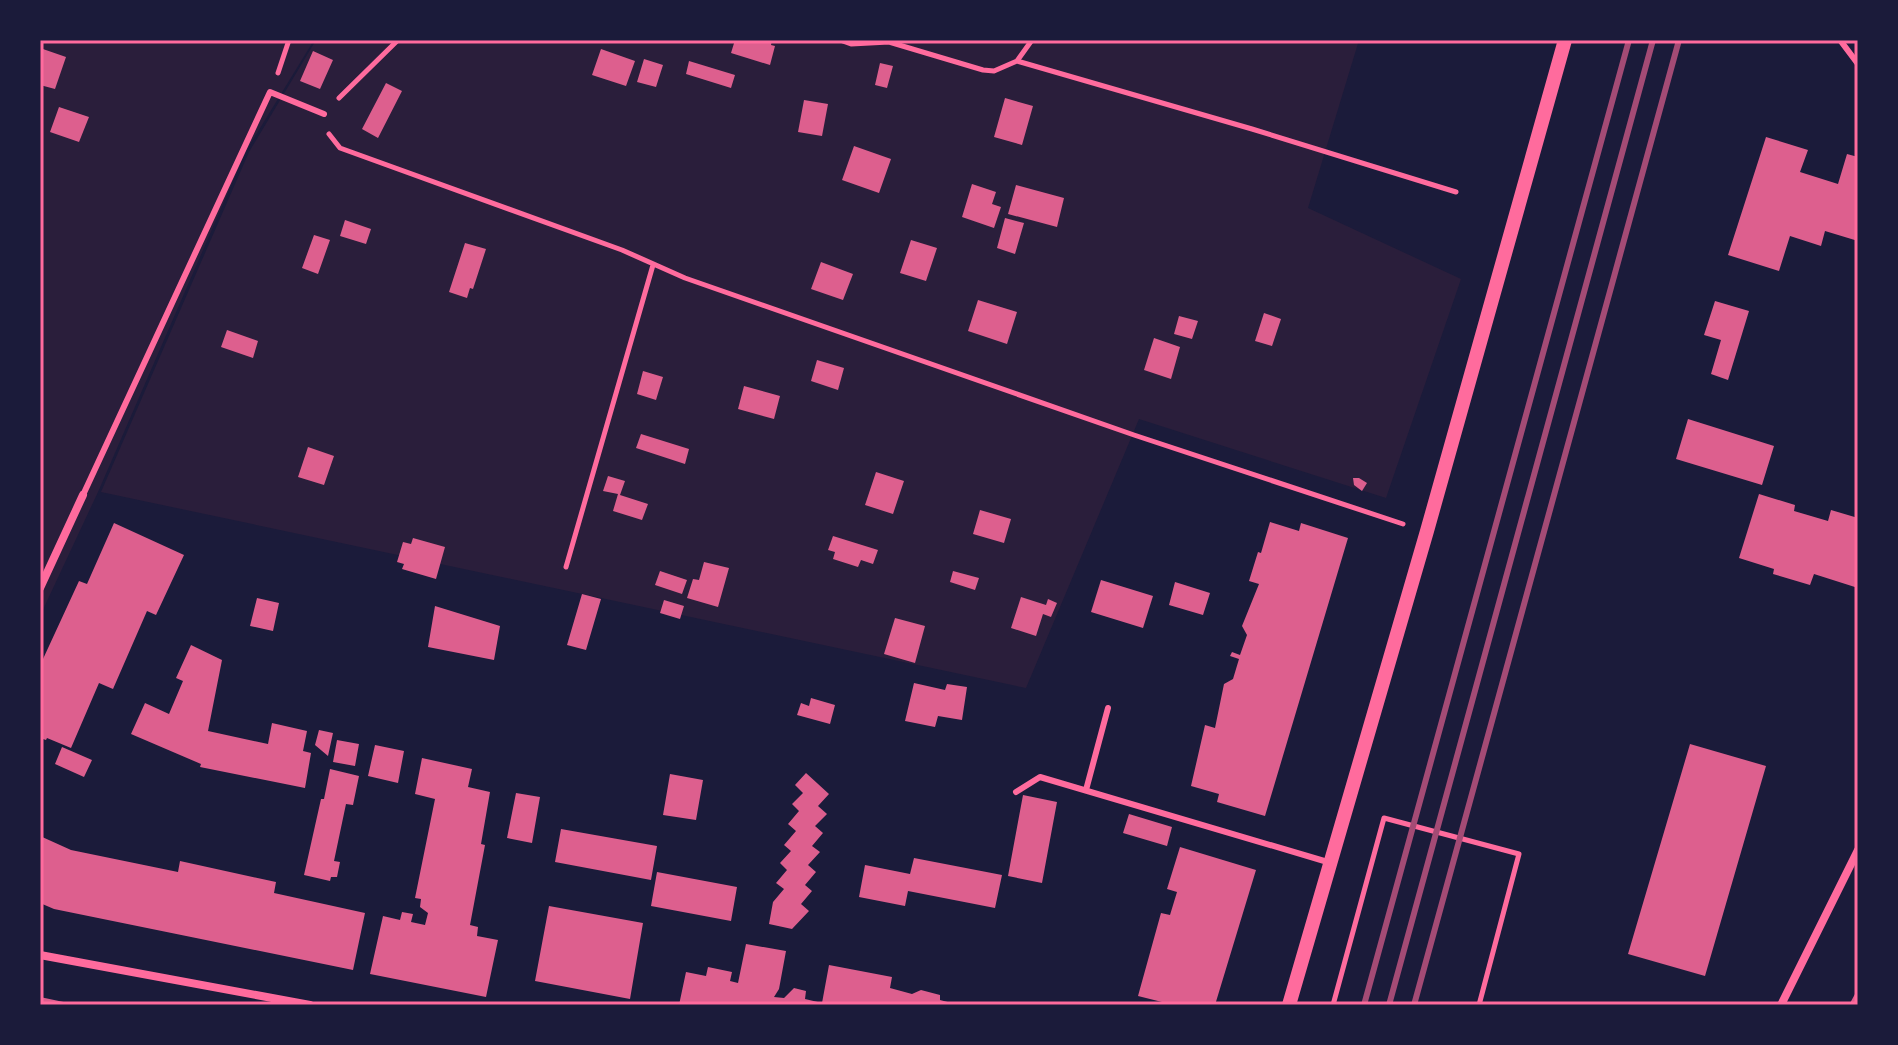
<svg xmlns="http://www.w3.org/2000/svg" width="1898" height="1045" viewBox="0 0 1898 1045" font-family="'Golos Text',sans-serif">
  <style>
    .green { fill: #2a1e3b }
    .building { fill: #dd5f8e }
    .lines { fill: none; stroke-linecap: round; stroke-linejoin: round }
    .path { stroke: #ff6b9d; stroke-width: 5 }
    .service { stroke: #ff6b9d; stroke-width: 6 }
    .minor { stroke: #ff6b9d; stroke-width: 8 }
    .tertiary { stroke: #ff6b9d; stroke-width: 14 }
    .rail { stroke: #a44b75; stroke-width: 6 }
    .neatline { fill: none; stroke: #ff6b9d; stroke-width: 3 }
  </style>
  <rect width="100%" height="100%" fill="#1b1b3a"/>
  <!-- green -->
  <path class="green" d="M40 40H314L246 151 98 492 40 616Z
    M316 40H1359L1308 208 1461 279 1386 498 1139 419 1026 688 101 492 249 152Z"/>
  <!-- building -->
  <path class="building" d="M735 40H772L771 45 775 46 770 65 731 53Z
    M40 48 66 57 55 89 40 85Z
    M601 49 635 61 626 86 592 75Z
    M313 51 333 60 320 89 300 81Z
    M644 59 663 65 656 87 637 82Z
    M689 61 735 75 731 88 686 74Z
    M880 63 893 66 887 88 875 85Z
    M386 83 402 91 378 138 362 129Z
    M1005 98 1033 106 1022 145 994 137Z
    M804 100 828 104 822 136 798 132Z
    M59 107 89 117 79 142 50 132Z
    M1766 137 1808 150 1800 172 1838 184 1847 154 1858 157V241L1825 231 1821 246 1790 236 1779 271 1728 255Z
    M854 146 891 159 879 193 842 180Z
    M972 184 996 192 992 204 1001 207 994 228 962 217Z
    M1016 185 1064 198 1057 227 1008 214Z
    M1005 218 1024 223 1015 254 997 248Z
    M345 220 371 229 366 244 340 236Z
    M314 235 330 240 318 274 302 268Z
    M911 240 937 248 926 281 900 273Z
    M465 243 486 249 473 289 470 288 467 298 449 292Z
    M821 262 853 274 843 300 811 289Z
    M978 300 1017 312 1007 344 968 331Z
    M1715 301 1749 311 1728 380 1711 374 1721 340 1704 335Z
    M1264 313 1281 319 1272 346 1255 341Z
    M1179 316 1198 321 1192 339 1174 334Z
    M227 330 258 341 253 358 221 347Z
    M1154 338 1180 347 1171 379 1144 370Z
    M817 360 844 368 838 390 811 381Z
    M643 371 663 377 656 400 637 394Z
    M744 386 780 396 774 419 738 409Z
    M1688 419 1774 446 1762 485 1676 459Z
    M641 434 689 449 685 464 636 448Z
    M308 447 334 456 324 485 298 477Z
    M876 472 904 481 893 514 865 505Z
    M608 476 625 481 620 495 648 504 642 520 613 511 618 494 603 491Z
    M1353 478H1359L1367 483 1362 491 1354 485Z
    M1759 494 1795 505 1794 511 1828 521 1831 510 1858 518V588L1814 574 1810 585 1773 574 1774 569 1739 558Z
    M980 510 1011 519 1004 543 973 534Z
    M1270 522 1299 531 1301 523 1348 538 1265 816 1217 802 1219 794 1191 786 1205 725 1215 728 1224 684 1233 679 1239 659 1230 656 1232 652 1240 655 1247 635 1242 626 1259 584 1249 581 1258 552 1261 553Z
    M114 523 184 555 156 615 147 611 113 689 99 683 71 748 47 738 46 740 40 738V657L43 659 79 581 87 584Z
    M833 536 878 550 873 564 861 560 858 567 833 559 835 552 828 550Z
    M413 538 445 547 436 579 402 569 404 564 397 562 403 542 411 544Z
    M704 562 729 568 718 607 687 598 693 579 699 580Z
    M660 571 687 580 682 594 655 585Z
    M953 571 979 578 975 590 950 582Z
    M1101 580 1153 596 1143 628 1091 612Z
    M1175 582 1210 593 1203 615 1169 605Z
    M582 594 601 599 586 650 567 645Z
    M1021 597 1046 605 1048 599 1057 603 1051 617 1043 614 1036 636 1011 628Z
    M257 598 279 603 273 631 250 626Z
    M664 600 684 606 680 619 660 613Z
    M435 606 500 626 494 660 428 647Z
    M895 618 925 626 915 663 884 654Z
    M191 645 222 660 208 731 268 744 272 723 307 731 303 751 311 753 305 788 200 767 201 764 131 734 145 703 169 714 183 681 176 678Z
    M914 683 945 690 947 684 967 687 962 720 938 716 935 727 905 721Z
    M811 698 835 705 830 724 797 715 801 703 809 706Z
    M319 730 333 733 328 756 315 745Z
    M337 740 359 744 355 766 333 762Z
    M1690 744 1766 766 1705 976 1628 954Z
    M375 745 404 751 398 783 368 776Z
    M62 747 92 760 84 777 55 764Z
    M422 758 472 769 468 787 490 792 481 844 485 845 470 925 478 927 477 936 498 940 486 997 370 974 383 916 400 920 402 912 413 914 411 922 425 925 428 913 420 907 421 899 415 898 435 799 415 794Z
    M330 769 359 776 353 805 346 804 334 861 340 862 337 877H331L330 881 304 875 321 799H324Z
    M806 773 829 794 818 806 827 814 815 826 823 833 812 846 820 852 808 865 816 872 805 885 812 891 801 904 809 911 792 929 769 924 773 902 784 889 776 883 787 870 780 863 791 851 784 845 796 831 788 824 799 811 792 804 803 793 795 785Z
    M670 774 703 780 696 820 663 815Z
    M516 793 540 797 532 843 507 838Z
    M1023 795 1057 802 1042 883 1008 876Z
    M1129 814 1172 827 1167 846 1123 833Z
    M561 829 657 846 651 880 555 862Z
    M40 836 71 850 178 872 180 861 276 882 274 893 365 913 353 970 54 909 40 903Z
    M1180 847 1256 870 1215 1005H1165L1166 1003 1138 996 1161 913 1170 915 1177 892 1167 889Z
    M914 858 1002 875 995 908 908 891 905 906 859 897 865 865 910 874Z
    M657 872 737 887 731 921 651 906Z
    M549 906 643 923 630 999 535 981Z
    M746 944 786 951 779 989 774 997 784 998 794 988 806 991 805 999 822 1003 829 965 892 977 890 988 912 994 921 990 940 995V1000L959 1005H679L686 972 706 976 708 967 732 972 730 981 738 983Z
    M1855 994 1858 996V1005H1849Z
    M40 997 73 1004V1005H40Z"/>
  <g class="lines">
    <!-- path -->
    <path class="path" d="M840 40 851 44 889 42 983 70 994 71 1017 61 1252 129 1456 192
      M1017 61 1032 40
      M278 73 289 40
      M339 98 398 40
      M329 134 340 148 622 250 685 278 1134 435 1403 524
      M566 567 653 265
      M1333 1005 1384 818 1519 854 1479 1005"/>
    <!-- service -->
    <path class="service" d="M1840 40 1858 64
      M83 495 270 92 324 114
      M1086 790 1108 708
      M1016 792 1040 777 1331 863"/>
    <!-- minor -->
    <path class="minor" d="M40 588 83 495
      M40 955 310 1005
      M1781 1005 1858 850"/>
    <!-- tertiary -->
    <path class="tertiary" d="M1289 1005 1427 531 1565 40"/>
    <!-- rail -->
    <path class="rail" d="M1364 1005 1629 40
      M1389 1005 1653 40
      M1414 1005 1679 40"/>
  </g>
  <!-- border -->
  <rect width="1898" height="1045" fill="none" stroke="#1b1b3a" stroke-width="84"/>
  <rect x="42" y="42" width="1814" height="961" class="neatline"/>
</svg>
